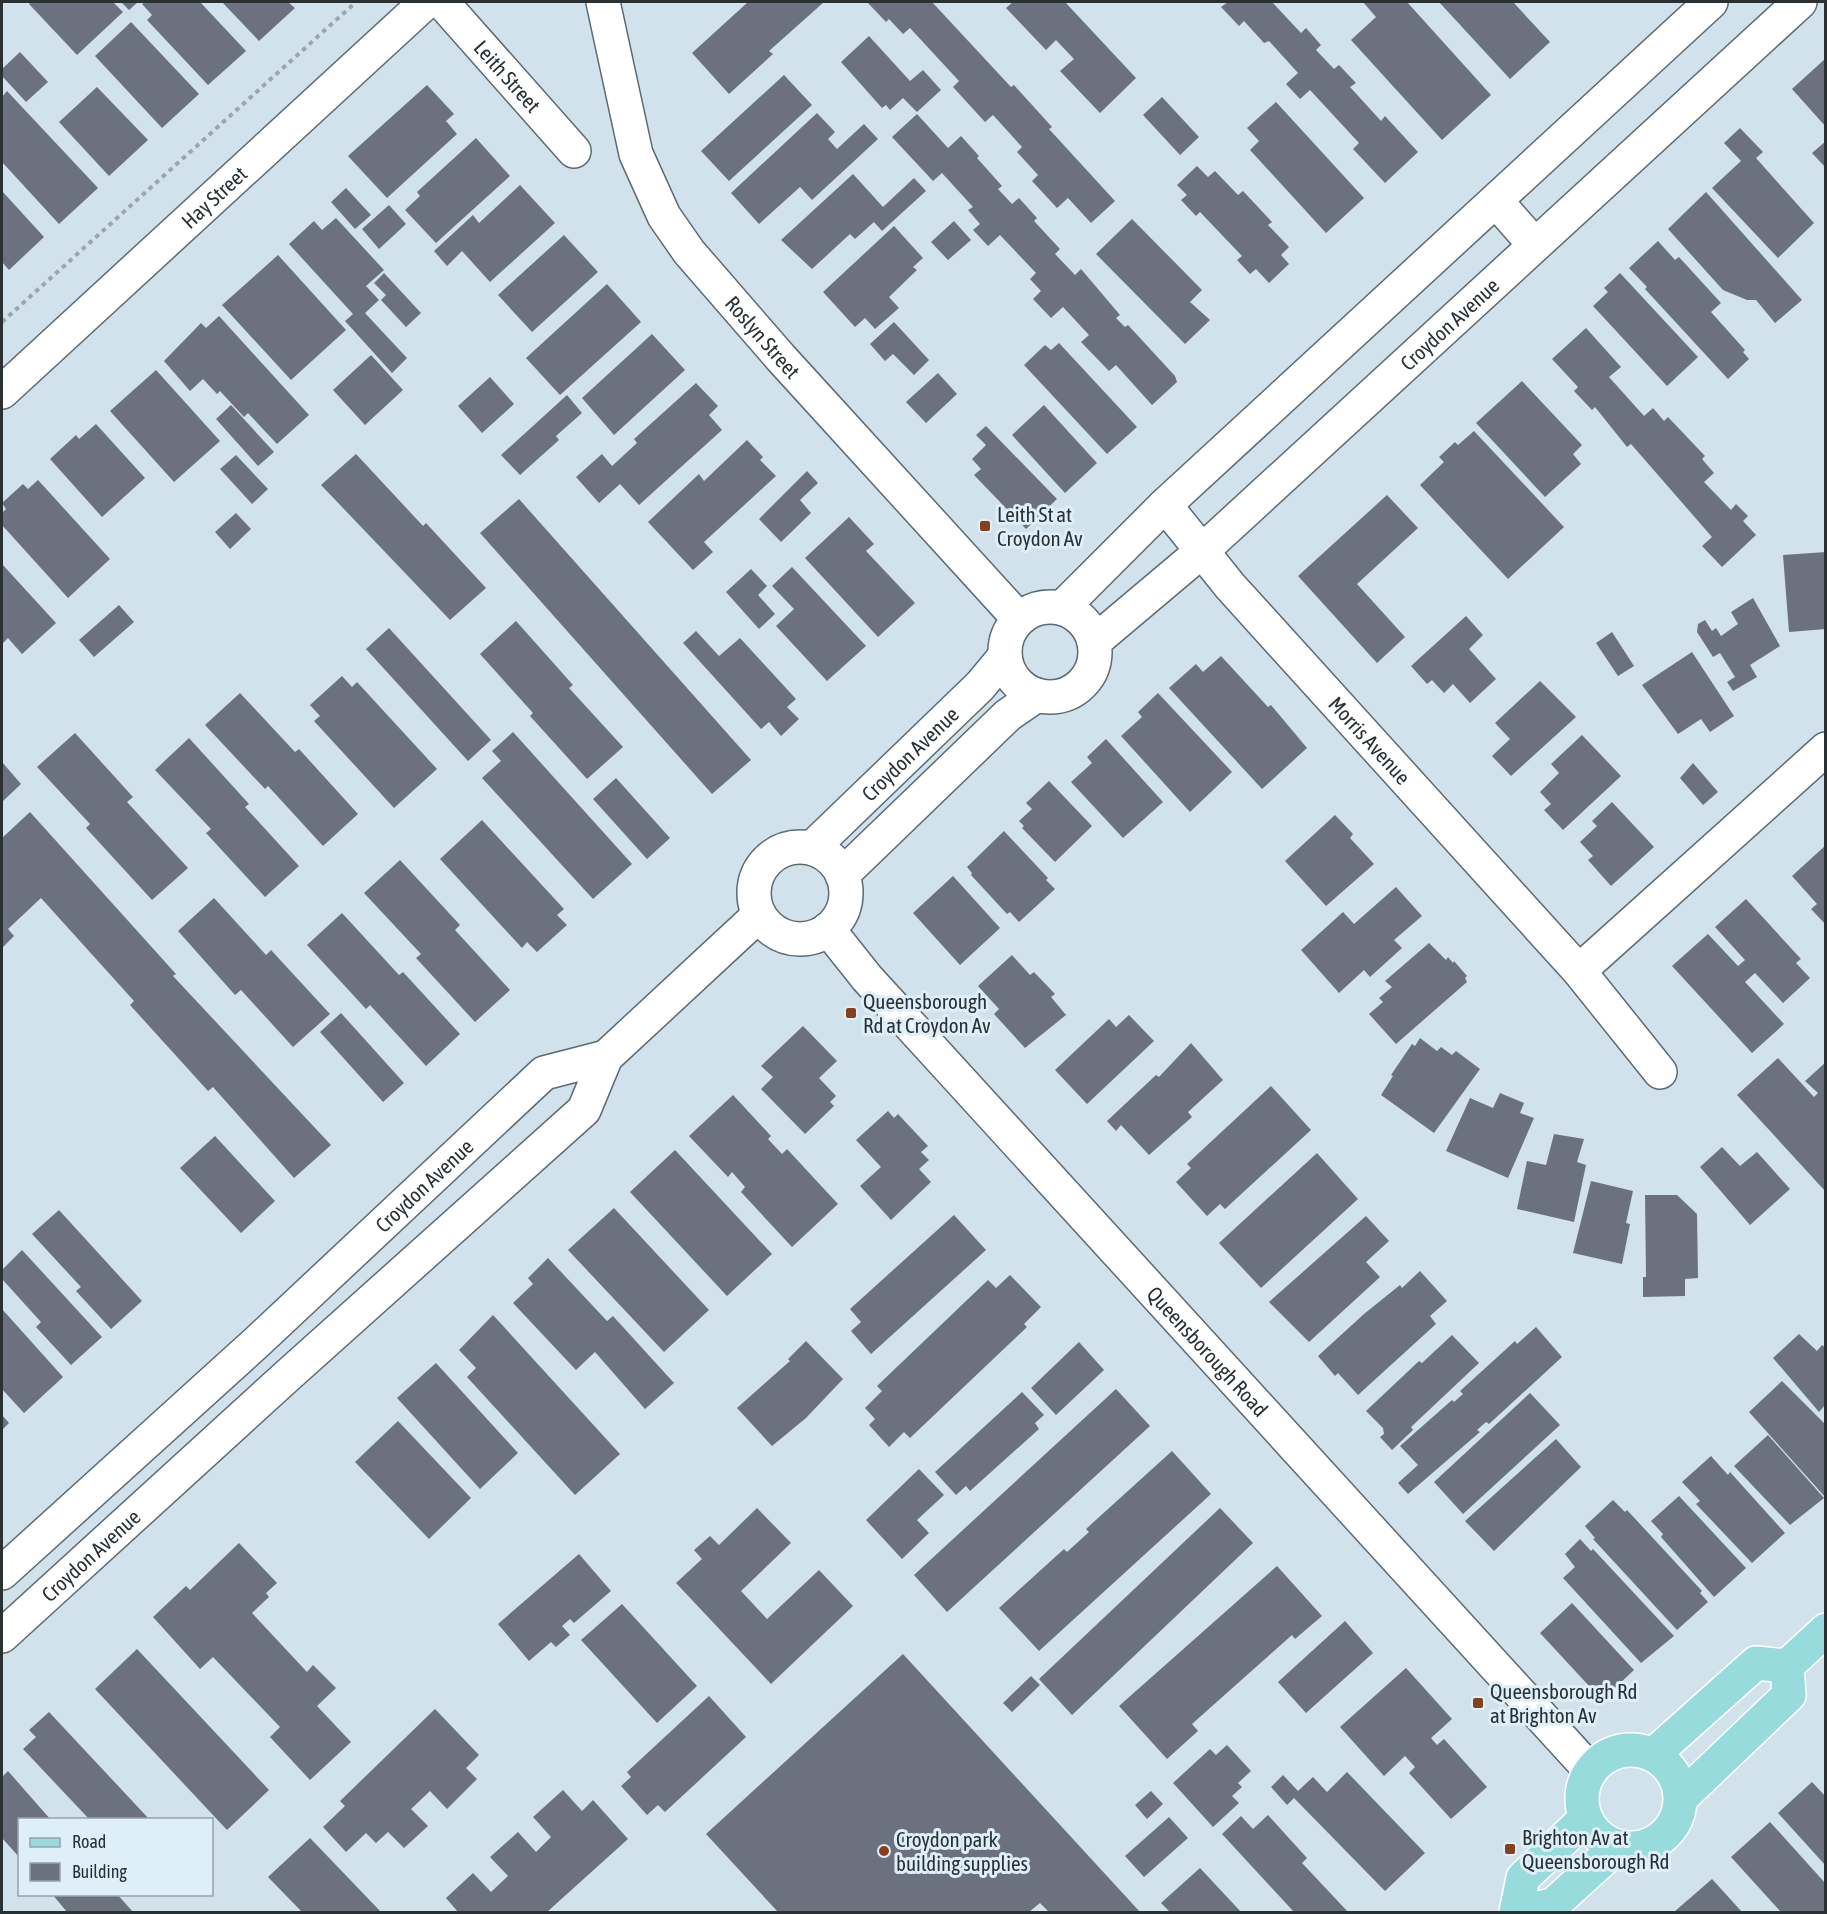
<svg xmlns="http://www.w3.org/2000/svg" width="1827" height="1914" viewBox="0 0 1827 1914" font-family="'Asap Condensed',sans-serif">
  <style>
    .building { fill: #6b717f }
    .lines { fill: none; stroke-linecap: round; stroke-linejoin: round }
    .minor-casing { stroke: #5c6b73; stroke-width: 36 }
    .major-casing { stroke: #fff; stroke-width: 36 }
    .path { stroke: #99a6ae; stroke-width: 4; stroke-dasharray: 4.5 4.5; stroke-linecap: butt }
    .minor { stroke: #fff; stroke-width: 33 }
    .major { stroke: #98dbdc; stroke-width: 33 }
    .poi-dot { fill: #86401b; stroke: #deeff9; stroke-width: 2 }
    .labels { text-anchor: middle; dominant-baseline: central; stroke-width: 6; stroke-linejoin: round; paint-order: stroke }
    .street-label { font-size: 21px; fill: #2a3134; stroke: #deeff9 }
    .poi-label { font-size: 21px; fill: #2a3134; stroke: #deeff9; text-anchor: start }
  </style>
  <rect width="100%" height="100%" fill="#d1e2ec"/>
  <!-- building -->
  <path class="building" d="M31 2H113L123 12 77 55 29 4Z
    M121 2H138L129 10Z
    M145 2H200L246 51 208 85 147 20 152 15 142 4Z
    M222 2H288L295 8 259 41Z
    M748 2H824L769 51 773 54 729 94 692 53Z
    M867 2H932L1011 87 1014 85 1052 127 1049 129 1115 201 1091 223 1068 198 1057 208 1032 181 1038 175 1017 152 1022 147 993 115 985 122 953 87 959 81 910 28 903 34 889 19 886 22Z
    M1013 2H1065L1136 78 1100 113 1060 71 1074 59 1056 40 1046 50 1006 8Z
    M1228 2H1272L1301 33 1306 28 1321 45 1316 50 1334 69 1339 65 1356 83 1350 87 1381 121 1385 116 1418 152 1385 183 1353 149 1359 143 1310 90 1300 99 1286 84 1298 73 1269 41 1264 43 1244 21 1239 26 1221 7Z
    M1363 2H1407L1491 95 1442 140 1351 40 1376 17Z
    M1439 2H1513L1550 42 1510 79Z
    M131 22 199 94 162 128 95 56Z
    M869 36 910 81 923 70 941 90 917 112 903 98 890 110 886 105 882 108 841 62Z
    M20 52 48 82 26 102 2 76V69Z
    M1826 58V127L1792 89Z
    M784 75 812 105 729 181 701 151Z
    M427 85 454 114 446 121 457 134 387 198 348 156Z
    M97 87 148 140 109 176 59 122Z
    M7 91 98 188 59 224 2 162V97Z
    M1162 97 1199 137 1180 155 1143 115Z
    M1276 102 1364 198 1326 233 1250 150 1259 141 1247 128Z
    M817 113 835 132 828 139 837 149 864 124 878 139 812 200 800 187 759 224 731 193Z
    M917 114 948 148 961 136 979 156 977 158 1002 186 998 189 1012 204 1019 198 1037 218 1034 221 1060 249 1055 254 1075 275 1081 269 1120 315 1116 318 1125 327 1128 325 1175 376 1177 382 1152 405 1116 365 1109 371 1081 342 1089 335 1063 307 1051 318 1033 299 1041 291 1030 279 1036 273 1000 235 988 246 973 230 980 224 968 210 973 207 942 173 933 181 892 137Z
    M1740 128 1763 152 1756 158 1814 223 1778 258 1712 188 1741 161 1724 143Z
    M476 138 510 176 436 243 405 210 420 196 417 192Z
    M1826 141V168L1812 153Z
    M1197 166 1208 177 1215 171 1238 195 1243 191 1272 222 1268 225 1289 247 1281 255 1289 264 1269 283 1256 269 1250 274 1237 260 1242 256 1200 212 1196 216 1181 200 1187 195 1177 185Z
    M853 174 883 207 914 178 926 191 882 231 874 222 855 239 850 234 812 269 781 240Z
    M520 185 555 223 490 282 462 251 447 266 434 251 473 215 479 223Z
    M346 188 371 215 355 229 331 202Z
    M2 191 44 237 9 270 2 262Z
    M1706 192 1802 300 1775 323 1756 300H1747L1723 290 1668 229Z
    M389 205 406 224 379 249 362 229Z
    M336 218 384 270 366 286 379 300 365 313 407 358 392 373 345 321 353 314 289 244 314 221 322 230Z
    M1132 219 1202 290 1190 302 1210 320 1185 344 1096 254Z
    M954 221 971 240 948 260 931 242Z
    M894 226 923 258 913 267 917 270 889 297 899 308 875 329 865 318 855 327 823 292Z
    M564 235 598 272 532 332 498 295Z
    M1658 241 1675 260 1679 257 1721 303 1711 312 1745 350 1743 352 1749 359 1728 379 1645 289 1647 287 1629 268Z
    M278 255 346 330 291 380 222 305Z
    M384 273 421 313 406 327 381 300 386 295 374 283Z
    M1620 273 1698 357 1667 386 1593 306 1608 292 1604 288Z
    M607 284 641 322 560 395 526 358Z
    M219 316 309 415 277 444 248 413 244 417 220 391 217 394 203 379 190 391 164 361 201 323 206 328Z
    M894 322 929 360 914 375 893 354 885 361 870 344Z
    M1586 328 1621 367 1609 377 1644 416 1653 408 1664 421 1668 417 1705 456 1702 459 1714 473 1704 482 1731 510 1736 504 1748 516 1743 521 1756 535 1722 567 1702 546 1712 537 1631 444 1627 447 1595 407 1592 410 1574 391 1578 387 1552 359Z
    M652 334 685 370 614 435 582 398Z
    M1059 343 1137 427 1107 454 1024 365 1045 345 1051 350Z
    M371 355 403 390 365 425 333 390Z
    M156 370 220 441 174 482 110 411Z
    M938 373 957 394 926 423 906 402Z
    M490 377 514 404 482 433 458 406Z
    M1522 381 1582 445 1573 454 1581 464 1545 497 1476 423Z
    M696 383 718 406 709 415 722 430 639 505 620 484 599 503 576 477 602 454 612 466 637 443 634 439Z
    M567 395 582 413 556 436 559 440 520 475 501 455Z
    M231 405 274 452 258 466 216 419Z
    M1044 405 1097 463 1065 493 1012 435Z
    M96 424 145 478 102 517 50 459 76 435 79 439Z
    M986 426 1057 499 1026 529 974 475 981 469 972 459 986 445 976 435Z
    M1474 431 1564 527 1508 579 1420 485 1444 462 1439 457 1455 442 1458 445Z
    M747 440 763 457 760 460 776 476 704 542 713 552 693 570 648 522 699 474 704 481Z
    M356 454 423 526 426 523 486 588 450 620 321 485Z
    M236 455 268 489 252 504 220 469Z
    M807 471 818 483 800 500 811 513 781 542 759 519Z
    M38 480 110 559 68 598 2 525V513L6 509 2 503 23 484 28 489Z
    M1387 495 1418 528 1357 584 1405 637 1377 663 1298 576Z
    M519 499 751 760 712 794 480 533Z
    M236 513 251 529 230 549 215 532Z
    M849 517 874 544 866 551 915 603 878 637 805 558Z
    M1826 552V629L1789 632 1783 555Z
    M2 564 56 623 22 654 8 638 2 644Z
    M792 567 866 646 827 681 776 626 794 609 772 586Z
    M751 569 767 586 758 595 775 614 759 629 726 592Z
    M1753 598 1780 646 1750 665 1757 677 1733 691 1727 682 1735 677 1720 653 1713 657 1697 632 1698 624 1705 620 1712 631 1716 628 1721 636 1738 624 1731 612Z
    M119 605 134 622 94 657 79 640Z
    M1466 616 1483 635 1469 649 1496 679 1470 703 1453 684 1444 693 1432 680 1427 684 1411 666Z
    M516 621 573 685 569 688 623 747 587 779 530 716 533 713 480 654Z
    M389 628 491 740 468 761 366 649Z
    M696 631 719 656 740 638 796 699 787 707 799 719 781 736 769 722 761 729 683 643Z
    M1612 632 1634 666 1618 676 1596 643Z
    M1692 652 1734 716 1710 732 1701 719 1678 734 1642 685Z
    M1221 656 1268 707 1271 705 1307 748 1262 789 1169 688 1196 664 1203 672Z
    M342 676 352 687 357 682 437 769 394 808 314 721 320 716 310 705Z
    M1540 681 1576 717 1511 776 1492 756 1510 739 1495 723Z
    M240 693 295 752 299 749 358 814 323 846 268 786 265 789 205 725Z
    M1158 693 1232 772 1190 812 1121 736 1142 717 1138 712Z
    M513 732 632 864 593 899 482 778 501 761 492 751Z
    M75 733 133 797 127 802 188 868 152 900 86 828 90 824 37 767Z
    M1582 735 1621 776 1563 830 1544 810 1551 804 1540 792 1559 773 1551 764Z
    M189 738 249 804 245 807 299 866 265 897 206 833 211 829 155 770Z
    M1106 739 1163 802 1123 838 1071 782 1092 763 1087 757Z
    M2 762 21 784 2 802Z
    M1693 763 1718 792 1703 805 1680 778Z
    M616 778 670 838 647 859 593 799Z
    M1049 781 1092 826 1055 862 1022 828 1024 826 1019 821 1032 809 1026 803Z
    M1612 802 1654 847 1611 886 1588 860 1593 856 1580 842 1597 826 1592 821Z
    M30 812 176 974 173 976 331 1145 294 1178 213 1087 208 1091 130 1005 134 1001 41 898 8 929 14 936 2 948V838Z
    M1335 815 1353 834 1350 838 1374 864 1326 906 1285 861Z
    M482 820 564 909 557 915 567 925 537 952 527 942 522 948 440 859Z
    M1004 831 1048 878 1046 880 1055 889 1019 922 1010 912 1007 914 971 875 972 873 967 867Z
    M1826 845V925L1811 909 1817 904 1792 876Z
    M400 860 460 925 455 930 510 990 475 1022 416 958 421 954 364 893Z
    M953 876 1000 928 960 965 913 913Z
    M1396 887 1422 916 1394 940 1402 948 1370 977 1364 970 1339 993 1301 950 1343 912 1354 924Z
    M214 898 266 955 271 950 330 1014 293 1047 241 990 235 995 178 931Z
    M1746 899 1801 959 1796 963 1810 978 1783 1003 1755 973 1745 982 1784 1024 1752 1053 1672 966 1708 934 1738 966 1745 960 1715 927Z
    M342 913 399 975 403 972 460 1034 426 1066 370 1005 366 1009 307 945Z
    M1429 943 1446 960 1448 957 1453 963 1454 961 1467 976 1465 978 1467 982 1396 1044 1369 1014 1383 1002 1379 998 1392 987 1385 981Z
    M1012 955 1030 975 1034 972 1055 994 1051 997 1066 1015 1025 1048 994 1014 999 1009 978 986Z
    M341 1013 404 1083 383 1102 320 1032Z
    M1129 1015 1154 1041 1087 1104 1055 1070 1109 1019 1116 1027Z
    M803 1026 837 1061 819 1078 836 1096 830 1102 834 1106 805 1134 761 1089 773 1077 761 1066Z
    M1420 1038 1437 1051 1441 1047 1452 1055 1456 1051 1480 1069 1434 1133 1381 1095 1393 1076 1391 1075 1412 1044 1415 1046Z
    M1191 1043 1223 1080 1188 1112 1192 1117 1149 1155 1121 1125 1116 1131 1107 1121 1156 1075 1159 1077Z
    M1778 1058 1814 1097 1818 1093 1805 1081 1826 1062V1192L1737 1095Z
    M1271 1086 1311 1130 1225 1209 1220 1204 1207 1216 1176 1182 1191 1168 1187 1164Z
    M1500 1093 1524 1103 1520 1113 1534 1118 1508 1178 1446 1151 1470 1098 1493 1108Z
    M733 1095 771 1136 768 1139 782 1154 787 1149 838 1204 792 1247 741 1192 745 1187 732 1172 728 1177 689 1136Z
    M888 1111 894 1118 898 1114 928 1146 921 1152 929 1160 919 1169 931 1182 891 1220 860 1186 881 1167 856 1140Z
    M1554 1134 1584 1139 1577 1162 1586 1165 1574 1222 1517 1209 1527 1161 1546 1165Z
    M215 1136 275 1201 241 1233 180 1168Z
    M1722 1147 1740 1166 1757 1152 1790 1189 1750 1225 1700 1167Z
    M675 1150 772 1254 727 1296 630 1192Z
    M1317 1153 1358 1199 1261 1288 1219 1243Z
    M1591 1181 1633 1191 1626 1223 1630 1224 1622 1264 1573 1253Z
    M1645 1195H1677L1697 1214 1698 1278 1685 1279V1296L1643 1297V1277H1646Z
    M614 1208 709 1310 664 1352 568 1250Z
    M59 1210 142 1301 111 1329 76 1291 81 1287 32 1234Z
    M954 1215 986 1250 871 1354 851 1331 861 1322 850 1309Z
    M1366 1216 1389 1241 1366 1262 1380 1277 1309 1342 1269 1302Z
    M22 1250 102 1337 71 1365 36 1327 41 1322 2 1279V1270Z
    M548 1258 607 1321 613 1316 674 1383 645 1409 595 1352 576 1370 513 1303 533 1284 528 1278Z
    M1420 1271 1447 1301 1430 1316 1436 1324 1358 1395 1338 1373 1335 1376 1318 1356 1364 1314 1400 1285 1402 1288Z
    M1010 1275 1041 1307 1024 1324 1027 1327 910 1438 904 1432 889 1447 869 1425 875 1419 865 1408 882 1391 877 1386 988 1280 996 1288Z
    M2 1309 63 1377 24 1413 2 1389Z
    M493 1315 620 1454 575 1495 467 1377 476 1368 459 1350Z
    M1536 1327 1562 1357 1489 1424 1486 1422 1477 1430 1480 1432 1408 1494 1398 1483 1418 1465 1400 1446 1452 1400 1454 1402 1463 1394 1460 1391 1515 1341 1517 1344Z
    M1799 1334 1817 1351 1822 1345 1826 1348V1404L1819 1412 1773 1358Z
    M1452 1335 1479 1363 1411 1427 1413 1430 1392 1450 1380 1437 1384 1434 1383 1428 1366 1411 1419 1361 1422 1363Z
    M806 1341 843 1379 806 1418 772 1446 737 1408 790 1361 788 1359Z
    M1079 1342 1104 1370 1056 1415 1031 1388Z
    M436 1363 518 1453 480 1489 397 1398Z
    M1782 1381 1826 1425V1498L1749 1412Z
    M1116 1389 1150 1426 947 1612 914 1575Z
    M1022 1392 1044 1415 1035 1423 1039 1429 970 1491 966 1486 956 1495 935 1472Z
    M1530 1393 1560 1425 1463 1514 1434 1482Z
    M2 1415 9 1423 2 1430Z
    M398 1421 471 1498 429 1539 355 1462Z
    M1768 1435 1824 1498 1790 1525 1734 1466Z
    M1556 1439 1581 1467 1494 1551 1465 1521Z
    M1172 1451 1211 1494 1039 1651 999 1608 1064 1549 1067 1552 1089 1532 1086 1529Z
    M1711 1456 1728 1475 1730 1472 1785 1533 1752 1563 1696 1504 1700 1501 1682 1482Z
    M919 1469 944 1495 917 1520 929 1533 902 1559 866 1520Z
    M1679 1496 1746 1568 1714 1597 1661 1537 1663 1534 1651 1521Z
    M1613 1500 1625 1512 1627 1510 1702 1591 1700 1593 1708 1602 1677 1630 1593 1539 1595 1538 1585 1526Z
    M757 1508 791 1543 741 1591 767 1619 819 1570 853 1606 771 1684 676 1583 702 1559 694 1550 710 1536 719 1545Z
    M1220 1508 1253 1543 1072 1715 1039 1679Z
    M1580 1539 1591 1551 1593 1549 1674 1636 1641 1663 1563 1578 1575 1567 1565 1554Z
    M239 1543 277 1583 266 1593 269 1597 252 1613 307 1672 313 1665 336 1688 317 1706 351 1742 310 1780 270 1737 280 1727 213 1657 200 1669 153 1617 186 1586 190 1590Z
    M579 1554 611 1591 574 1623 570 1619 562 1626 570 1635 556 1647 551 1642 529 1661 498 1624Z
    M1277 1566 1322 1616 1295 1639 1292 1635 1192 1724 1198 1731 1167 1759 1119 1706Z
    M1572 1603 1634 1670 1602 1700 1540 1633Z
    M622 1604 697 1686 657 1723 581 1640Z
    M1345 1621 1373 1653 1306 1713 1278 1682Z
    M137 1649 269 1790 227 1830 95 1689Z
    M903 1654 1140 1912H1049L1040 1903 1029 1912H778L706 1834Z
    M1406 1668 1452 1719 1431 1738 1437 1745 1444 1739 1487 1787 1451 1819 1409 1773 1415 1767 1405 1756 1384 1776 1340 1727Z
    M1031 1676 1040 1685 1012 1712 1003 1703Z
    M709 1696 746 1737 665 1812 658 1805 647 1815 621 1786 631 1777 627 1772Z
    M435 1709 479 1755 466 1768 477 1779 447 1809 430 1791 411 1809 428 1826 404 1848 388 1832 376 1843 366 1833 346 1852 323 1827 345 1806 340 1801Z
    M49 1712 150 1820H90L23 1749 36 1737 29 1730Z
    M1227 1745 1251 1771 1238 1783 1242 1787 1232 1796 1239 1803 1213 1827 1173 1783 1210 1749 1216 1755Z
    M8 1771 51 1820H20V1858L2 1838V1777Z
    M1347 1772 1425 1853 1385 1891 1294 1798 1287 1805 1271 1787 1283 1775 1298 1791 1313 1777 1327 1792Z
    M1812 1782 1826 1797V1866L1778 1813Z
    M563 1790 582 1811 593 1800 628 1839 547 1912H458L446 1898 473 1873 491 1892 508 1876 490 1857 518 1832 536 1852 551 1837 533 1817Z
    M1151 1791 1163 1804 1147 1819 1135 1805Z
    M1268 1815 1307 1858 1302 1863 1348 1912H1294L1222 1834 1241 1816 1253 1829Z
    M1169 1817 1188 1838 1144 1877 1125 1856Z
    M1770 1822 1826 1884V1912H1781L1731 1857Z
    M310 1838 381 1912H302L268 1877Z
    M1200 1868 1241 1912H1170L1161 1903Z
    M1712 1879 1742 1912H1674Z
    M52 1894H117L133 1912H67Z"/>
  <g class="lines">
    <defs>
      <g id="minor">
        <path id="s1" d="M442 2 574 151"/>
        <path id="s2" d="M603 2 636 154 664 216 689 252 781 358 1019 619"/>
        <path d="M1496 201 1533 243"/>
        <path id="s3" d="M2 392 426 2"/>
        <path id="s4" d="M1165 505 1230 586 1579 971 1660 1072"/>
        <circle cx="1050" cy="652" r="45"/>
        <path d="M1062 608 1165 505 1711 2"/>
        <path id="s5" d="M1094 642 1202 551 1800 2"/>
        <circle cx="800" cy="893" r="46"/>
        <path id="s6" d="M812 848 980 686 1005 656"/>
        <path d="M842 875 1008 715 1037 695"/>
        <path id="s7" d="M828 929 867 978 1590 1770"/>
        <path d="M1579 971 1826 749"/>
        <path id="s8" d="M2 1573 257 1342 544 1073 606 1057"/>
        <path id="s9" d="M2 1636 286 1377 584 1110 606 1057 759 915"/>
      </g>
      <path id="major" d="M1582 1799a49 49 0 1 1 98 0a49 49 0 1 1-98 0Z
        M1653 1755 1756 1663 1787 1666 1826 1630
        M1680 1799 1789 1695 1787 1666
        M1516 1912 1553 1905 1618 1846
        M1516 1912 1523 1878 1586 1818"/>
    </defs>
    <!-- minor casing -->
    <use href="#minor" class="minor-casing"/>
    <!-- major casing -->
    <use href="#major" class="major-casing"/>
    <!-- path -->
    <path class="path" d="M2 322 356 2"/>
    <!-- minor -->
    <use href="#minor" class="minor"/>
    <!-- major -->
    <use href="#major" class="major"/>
  </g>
  <!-- markers -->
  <g class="poi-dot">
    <rect x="979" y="520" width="12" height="12" rx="3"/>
    <rect x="845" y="1007" width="12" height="12" rx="3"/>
    <rect x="1472" y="1697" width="12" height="12" rx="3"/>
    <rect x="1504" y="1843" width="12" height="12" rx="3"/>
    <circle cx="884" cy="1851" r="6"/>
  </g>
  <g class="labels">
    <!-- street labels -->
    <g class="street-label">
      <text stroke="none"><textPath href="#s1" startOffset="99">Leith Street</textPath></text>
      <text stroke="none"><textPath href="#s3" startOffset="288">Hay Street</textPath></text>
      <text stroke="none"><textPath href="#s5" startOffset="477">Croydon Avenue</textPath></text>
      <text stroke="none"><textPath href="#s2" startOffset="380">Roslyn Street</textPath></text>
      <text stroke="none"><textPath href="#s4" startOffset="312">Morris Avenue</textPath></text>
      <text stroke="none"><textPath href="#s6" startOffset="136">Croydon Avenue</textPath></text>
      <text stroke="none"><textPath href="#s8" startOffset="573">Croydon Avenue</textPath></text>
      <text stroke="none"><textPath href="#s7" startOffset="568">Queensborough Road</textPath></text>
      <text stroke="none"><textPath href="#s9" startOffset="120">Croydon Avenue</textPath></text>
    </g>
    <!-- poi labels -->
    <g class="poi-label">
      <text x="997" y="514">Leith St at<tspan x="997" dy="24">Croydon Av</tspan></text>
      <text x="863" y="1001">Queensborough<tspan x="863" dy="24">Rd at Croydon Av</tspan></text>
      <text x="1490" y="1691">Queensborough Rd<tspan x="1490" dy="24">at Brighton Av</tspan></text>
      <text x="1522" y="1837">Brighton Av at<tspan x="1522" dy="24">Queensborough Rd</tspan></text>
      <text x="896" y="1839">Croydon park<tspan x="896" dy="24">building supplies</tspan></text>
    </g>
  </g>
  <!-- border -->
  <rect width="1827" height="1914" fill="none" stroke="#2a3134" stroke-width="6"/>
  <!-- legend -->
  <rect x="18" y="1818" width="195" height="78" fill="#deeff9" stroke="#96a3aa" stroke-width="1.5"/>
  <rect x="30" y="1838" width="30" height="9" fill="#98dbdc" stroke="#96a3aa" stroke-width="1.5"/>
  <text x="72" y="1848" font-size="18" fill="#2a3134">Road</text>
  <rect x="30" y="1863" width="30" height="18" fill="#6b717f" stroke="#96a3aa" stroke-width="1.5"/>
  <text x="72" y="1878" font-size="18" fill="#2a3134">Building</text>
</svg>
